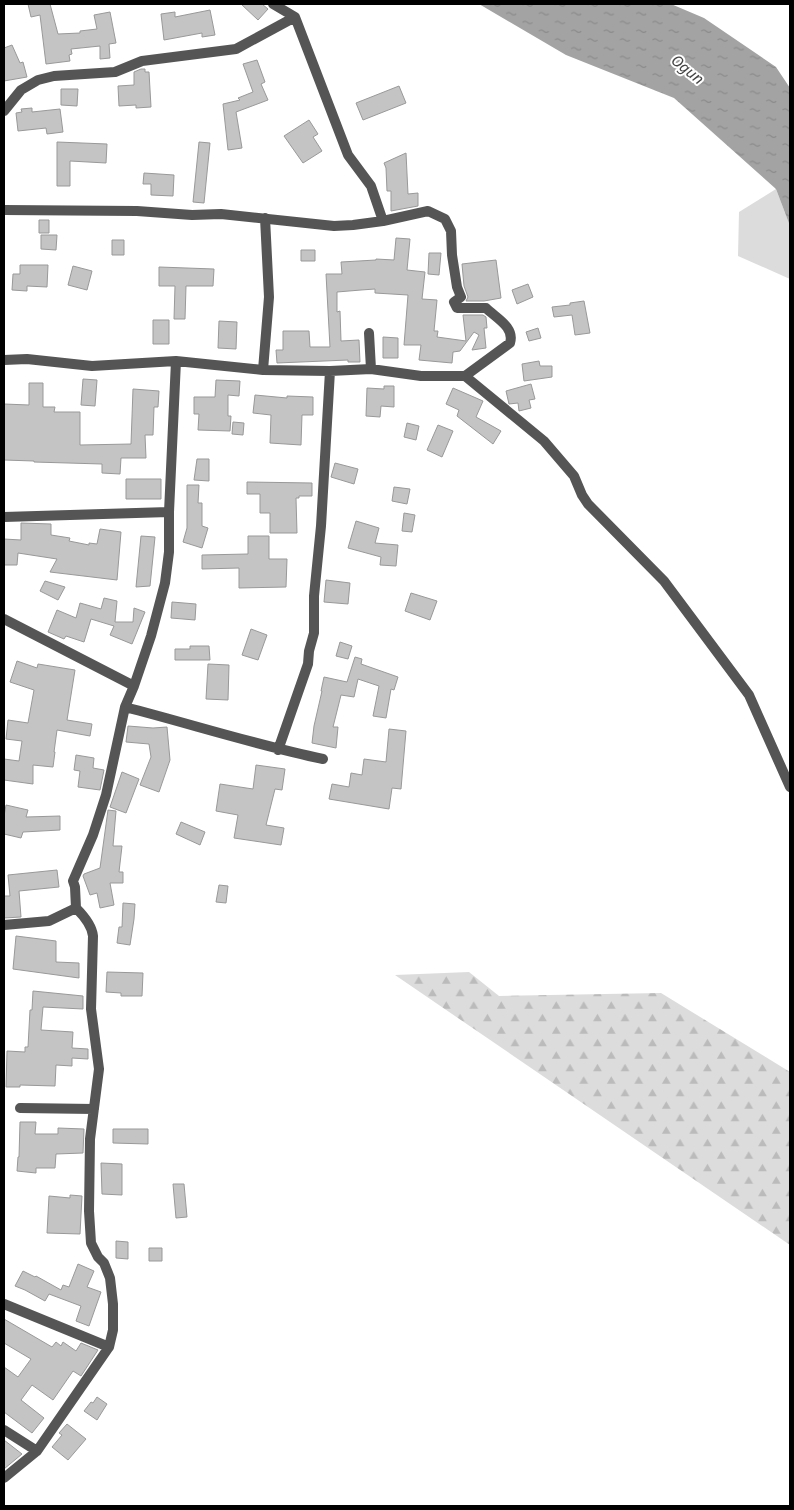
<svg xmlns="http://www.w3.org/2000/svg" width="794" height="1510" viewBox="0 0 794 1510" font-family="'Noto Sans',sans-serif">
  <style>
    .grass { fill: #dcdcdc }
    .forest { fill: url(#forest-firs) }
    .water { fill: url(#water-ripples) }
    .building { fill: #c4c4c4; stroke: #999 }
    .lines { fill: none; stroke-linecap: round; stroke-linejoin: round }
    .street { stroke: #555; stroke-width: 10 }
    .labels { text-anchor: middle; dominant-baseline: central; stroke-width: 4; stroke-linejoin: round; paint-order: stroke }
    .water-label { font-size: 15px; font-style: italic; fill: #444; stroke: #fff }
  </style>
  <defs>
    <pattern id="forest-firs" width="22" height="20" patternUnits="userSpaceOnUse" patternTransform="scale(1.25)"><rect width="22" height="20" fill="#dcdcdc"/><path d="M5 1l3.5 6h-7zM16 11l3.5 6h-7z" fill="#bbb"/></pattern>
    <pattern id="water-ripples" width="26" height="14" patternUnits="userSpaceOnUse" patternTransform="scale(1.25)"><rect width="26" height="14" fill="#a3a3a3"/><path d="M2 4q2-2 4 0t4 0M15 11q2-2 4 0t4 0" fill="none" stroke="#8b8b8b"/></pattern>
  </defs>
  <rect width="100%" height="100%" fill="#fff"/>
  <!-- grass -->
  <path class="grass" d="M776 189 790 226V279L738 256 739 212Z"/>
  <!-- forest -->
  <path class="forest" d="M469 972 499 996 661 993 790 1072V1245L395 975Z"/>
  <!-- water -->
  <path class="water" d="M479 4H671L704 18 776 67 790 88V226L776 189 674 98 566 55Z"/>
  <!-- building -->
  <path class="building" d="M28 4H50L58 34 80 33V31L97 29 94 15 110 12 116 43 109 44 110 58 100 59V46L71 49 72 54 69 55 70 61 46 64 40 15 31 17Z
    M241 4H262L268 9 258 20Z
    M210 10 215 35 202 37V33L164 40 161 14 175 12V17Z
    M12 45 20 63 23 62 27 77 4 81V48Z
    M257 60 265 82 261 84 268 100 236 112 242 148 228 150 223 104 240 100 238 98 253 92 243 64Z
    M141 69H145V72H149L151 107 136 108V105L119 106 118 86 134 85V72Z
    M399 86 406 103 363 120 356 103Z
    M61 89H78L77 106 61 105Z
    M32 108V112L60 109 63 132 47 134 46 128 18 131 16 113 22 112 21 109Z
    M309 120 318 134 313 137 322 151 303 163 284 136Z
    M57 142 107 144 106 163 70 161V186H57Z
    M199 142 210 143 204 203 193 202Z
    M406 153 408 194 418 193V206L391 211V191H387L386 168 384 163Z
    M144 173 174 175 173 196 151 195V184H143Z
    M39 220H49V233H39Z
    M41 235H57L56 250 41 249Z
    M396 238 410 239 407 270 425 272 422 299 437 300 434 331H438L437 337 466 341 463 315H483L486 317 487 328H484L486 348 472 350 479 335 474 332 460 351 453 352 452 363 419 360 421 345H404L408 295 375 293V289L361 290 337 292V312L340 311 341 341 359 340 360 362H348V360L277 363 276 350H283V331H309L310 347H330L326 274H342L341 262 376 260V259L394 260Z
    M112 240H124V255H112Z
    M301 250H315V261H301Z
    M429 253H441L439 275 428 274Z
    M496 260 501 298 484 301H466L468 297 464 286 462 264Z
    M20 265H48L47 287 27 286V291L12 290 13 274H20Z
    M73 266 92 271 87 290 68 285Z
    M159 267 214 269 213 286H186L185 319H174L175 286H159Z
    M528 284 533 297 517 304 512 290Z
    M584 301 590 333 575 335 572 315 554 317 552 307 570 305V303Z
    M153 320H169V344H153Z
    M219 321 237 322 236 349 218 348Z
    M538 328 541 338 529 341 526 332Z
    M383 337 398 338V358H383Z
    M539 361 540 366H552V377L524 381 522 364Z
    M83 379 97 380 95 406 81 405Z
    M216 380 240 381 239 396 228 395V416H231L230 431 198 430 199 414H194V397H215Z
    M29 383H43V407H55L54 412H80V445L131 444 133 389 159 391 158 407H154L153 435H145L146 458H121L120 474 102 473V464L34 462V461L4 460V404L29 405Z
    M531 384 535 399 529 400 531 408 519 411 518 403 509 404 506 391Z
    M384 386H394V407L381 406 380 417 366 416 367 388 384 389Z
    M453 388 483 401 476 417 501 431 493 444 457 416 459 410 446 404Z
    M255 395 287 398V396L313 397V415H302L301 445 270 443 271 415 253 413Z
    M233 422 244 423 243 435 232 434Z
    M407 423 419 426 416 440 404 437Z
    M438 425 453 431 442 457 427 450Z
    M197 459H209V481L194 480Z
    M335 463 358 469 354 484 331 477Z
    M126 479H161V499H126Z
    M247 482 312 483V496H299V498H296L297 533H270V513H260V494H247Z
    M187 485H199L198 503H202V526L208 528 202 548 183 542 187 528Z
    M394 487 410 489 407 504 392 501Z
    M404 513 415 515 412 532 402 531Z
    M356 521 379 528 375 543 398 545 396 566 380 565 381 557 348 548Z
    M21 523 51 524V535L70 538 69 541 89 545V543L97 544 100 529 121 532 117 580 50 572 57 559 18 553 17 565H4V539L21 540Z
    M141 536 155 537 150 586 136 587Z
    M248 536H269V559H287L286 587 239 588V568L202 569V555L248 554Z
    M326 580 350 583 348 604 324 602Z
    M45 581 65 587 58 600 40 591Z
    M411 593 437 601 430 620 405 611Z
    M104 598 117 601 115 622H133L134 608 145 612 132 644 110 635 114 626 91 619 84 642 66 636 64 639 48 632 57 610 76 618 80 603 101 609Z
    M172 602 196 604 195 620 171 618Z
    M251 629 267 635 258 660 242 655Z
    M340 642 352 646 348 659 336 656Z
    M190 646H209L210 660H175V649H190Z
    M355 657 362 659 361 664 398 677 394 690 391 689 386 718 373 716 379 686 358 679 354 697 341 695 333 727H338L336 748 312 743 314 726 322 691H321L324 677 347 682Z
    M17 661 37 668 38 664 75 670 67 720 92 724 90 736 57 730 54 752H55L53 767 33 765V784L4 780V759L19 761 22 741 6 739 8 720 28 723 34 690 10 682Z
    M208 664 229 665 228 700 206 699Z
    M128 726 153 728 167 727 170 760 159 792 140 785 151 757 149 744 126 742Z
    M389 729 406 731 401 789 392 788 389 809 329 799 332 784 349 787 351 773 362 775 364 759 386 762Z
    M76 755 94 758 93 768 104 770 100 790 78 787 80 771 74 770Z
    M256 765 285 769 282 790 275 789 266 825 284 828 281 845 234 838 238 815 216 811 220 784 253 789Z
    M122 772 139 779 126 813 110 807Z
    M6 805 28 810 26 817 60 816V830L23 832 21 838 4 834V816Z
    M108 810 116 811 113 846H122L119 872H123V883H110L114 905 100 908 97 893 90 895 83 876 84 874 100 868Z
    M181 822 205 832 200 845 176 834Z
    M57 870 59 887 19 891 21 917 4 918V896H10L8 875Z
    M219 885 228 886 226 903 216 902Z
    M123 903 135 904 134 919 130 945 117 943 119 927H122Z
    M16 936 56 941V962L79 963V978L13 969Z
    M107 972 143 973 142 996H121V993L106 992Z
    M33 991 83 996V1009L43 1007 41 1030 73 1032 72 1048 88 1049V1059L72 1058V1066L56 1065 55 1086 20 1085V1087H6L7 1051 25 1052V1047H28L30 1010H32Z
    M20 1122H36L35 1134H58V1128L84 1129 83 1153 56 1154 55 1168H36V1173L17 1171 18 1157H19Z
    M113 1129H148V1144L113 1143Z
    M101 1163 122 1164V1195L102 1194Z
    M173 1184H184L187 1217 176 1218Z
    M70 1195 82 1196 80 1234 47 1233 49 1196 70 1198Z
    M116 1241 128 1242V1259L116 1258Z
    M149 1248H162V1261H149Z
    M78 1264 94 1271 87 1287 101 1292 89 1326 76 1321 81 1306 49 1294 45 1301 25 1290 15 1286 23 1271 35 1277 36 1276 61 1290 63 1285 69 1287Z
    M4 1319 52 1347 56 1342 61 1346 63 1342 76 1351 81 1343 98 1350 81 1376 73 1371 53 1400 32 1385 21 1400 44 1418 32 1433 4 1412V1367L18 1377 31 1359 4 1343Z
    M97 1397 107 1404 97 1420 84 1411 91 1402 93 1403Z
    M67 1424 86 1439 68 1460 52 1447 62 1435 59 1433Z
    M4 1440 22 1454 4 1469Z"/>
  <g class="lines">
    <!-- street -->
    <path class="street" d="M273 4 295 17 348 155 371 186 383 221
      M4 111 21 90 38 80 54 76 115 72 142 61 236 49 295 17
      M4 210 137 211 192 215 221 214 334 226 353 225 383 221 428 211 445 219 451 231 452 255 457 287 461 297 454 302 457 308H486C496 318 515 327 510 343L465 376H421L371 369 330 371 263 370 176 361 92 366 27 359 4 360
      M369 333 371 369
      M263 370 269 297 265 218
      M465 376 544 441 574 476 582 495 588 504 664 581 749 695 790 787
      M4 517 169 512
      M4 619 134 686
      M125 707C191 724 256 745 323 759
      M278 750 308 664 309 651 314 633V596L321 526 330 371
      M4 925 49 921 76 908
      M20 1108 94 1109
      M4 1304 109 1347
      M4 1430 37 1451
      M4 1478 37 1451 109 1347 113 1330V1304L110 1278 104 1263 98 1257 91 1243 89 1211 90 1139 99 1069 91 1009 93 936C92 926 83 915 76 908L75 887 73 881 93 835 106 795 125 707 134 686 151 636 165 583 169 552V512L176 361"/>
  </g>
  <g class="labels">
    <!-- water labels -->
    <g class="water-label">
      <text transform="translate(688 69) rotate(39)">Ogun</text>
    </g>
  </g>
  <!-- border -->
  <rect width="794" height="1510" fill="none" stroke="#000000" stroke-width="10"/>
</svg>
